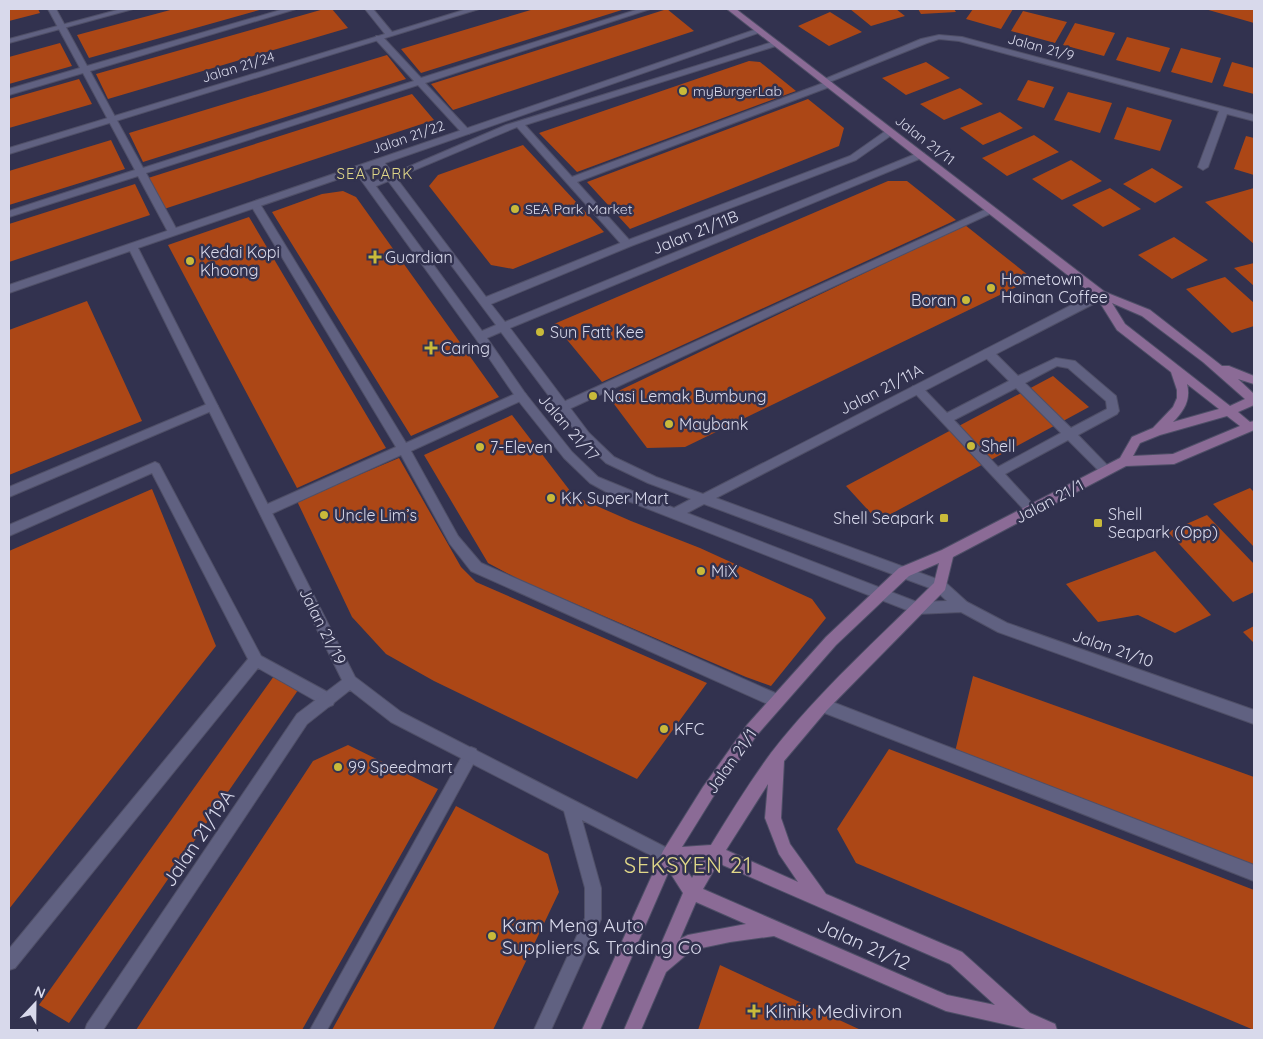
<svg xmlns="http://www.w3.org/2000/svg" width="1263" height="1039" viewBox="0 0 1263 1039" font-family="Quicksand,sans-serif">
  <style>
    .building { fill: #ac4716 }
    .lines { fill: none; stroke-linecap: round; stroke-linejoin: round }
    .lane-casing { stroke: #4f4f67; stroke-width: 2 }
    .street-casing { stroke: #4f4f67; stroke-width: 2 }
    .secondary-casing { stroke: #4f4f67; stroke-width: 2 }
    .lane { fill: #606181; fill-rule: evenodd }
    .street { fill: #606181; fill-rule: evenodd }
    .secondary { fill: #8b6b96; fill-rule: evenodd }
    .poi-dot { fill: #c9ba3a; stroke: #32324f; stroke-width: 2 }
    .labels { text-anchor: middle; dominant-baseline: central; stroke-width: 5; stroke-linejoin: round; paint-order: stroke }
    .far-street-label { font-size: 14px; fill: #d8d9eb; stroke: #32324f }
    .far-poi-label { font-size: 14px; fill: #d8d9eb; stroke: #32324f; text-anchor: start }
    .far-neighbourhood-label { font-size: 15px; letter-spacing: 1px; fill: #e0d788; stroke: #32324f }
    .street-label { font-size: 16px; fill: #d8d9eb; stroke: #32324f }
    .poi-label { font-size: 16px; fill: #d8d9eb; stroke: #32324f; text-anchor: start }
    .near-street-label { font-size: 19px; fill: #d8d9eb; stroke: #32324f }
    .near-poi-label { font-size: 19px; fill: #d8d9eb; stroke: #32324f; text-anchor: start }
    .near-quarter-label { font-size: 22px; letter-spacing: 1px; fill: #e0d788; stroke: #32324f }
  </style>
  <rect width="100%" height="100%" fill="#32324f"/>
  <!-- building -->
  <path class="building" d="M9 9H38L40 13 9 21Z
    M174 9H263L89 58 77 35Z
    M324 9H332L348 28 108 99 96 74Z
    M534 9H625L421 73 401 49Z
    M667 9 694 31 453 110 431 84Z
    M850 9H896L905 16 871 26Z
    M918 9H954L956 12 921 14Z
    M973 9H1013L1001 29 966 19Z
    M1205 9H1254V23Z
    M1023 11 1067 22 1055 43 1011 31Z
    M830 12 862 32 829 46 798 26Z
    M1075 23 1115 33 1104 56 1063 45Z
    M1127 37 1170 48 1160 72 1116 60Z
    M60 43 72 66 9 84V57Z
    M1181 48 1221 58 1212 83 1171 72Z
    M387 55 406 79 143 162 129 133Z
    M749 61 760 62 796 91 577 172 539 133Z
    M926 62 950 78 906 95 882 78Z
    M1232 62 1254 68V94L1223 86Z
    M79 79 92 104 9 128V99Z
    M1028 80 1054 87 1044 108 1017 100Z
    M960 88 983 104 944 120 920 104Z
    M1068 92 1112 103 1100 133 1054 120Z
    M412 94 434 120 161 210 145 179Z
    M808 99 844 128 839 146 630 229 587 182Z
    M1127 107 1172 120 1160 151 1114 139Z
    M1000 112 1023 128 983 145 960 128Z
    M1034 135 1059 152 1007 176 982 158Z
    M1246 136 1254 138V175L1234 169Z
    M111 140 125 169 9 205V171Z
    M523 145 604 232 513 269 491 265 429 186 438 175Z
    M1071 160 1102 181 1062 200 1032 179Z
    M1152 168 1183 187 1155 203 1123 184Z
    M888 181H907L956 220 602 382 554 324Z
    M135 184 150 215 9 262V224Z
    M1110 188 1141 209 1103 227 1072 205Z
    M1254 188V244L1205 202Z
    M343 191 356 197 499 397 411 436 272 212 322 194Z
    M249 217 386 448 297 488 168 245Z
    M965 225 1033 279 685 447 647 448 608 396Z
    M1174 237 1208 260 1172 279 1138 255Z
    M1254 263V286L1234 268Z
    M1225 277 1254 303V326L1232 333 1186 289Z
    M87 301 142 421 9 475V330Z
    M1053 376 1089 407 878 521 846 486Z
    M512 415 574 496 631 521 700 548 812 599 826 618 771 686 746 677 522 581 488 563 424 455Z
    M399 458 461 567 476 582 707 683 637 779 434 681 386 654 352 617 297 501Z
    M1250 488 1254 492V547L1213 504Z
    M152 489 216 646 9 909V551Z
    M1207 515 1254 564V592L1233 602 1168 532Z
    M1155 551 1211 615 1175 633 1138 615 1098 622 1066 584Z
    M1254 626V643L1243 632Z
    M279 669 305 680 69 1023 39 1005Z
    M973 676 1254 777V865L955 752Z
    M348 745 438 789 302 1030H136L313 761Z
    M889 749 1254 890V1030L856 863 837 829Z
    M456 806 548 854 559 892 493 1030H332Z
    M720 965 767 987 861 1030H698Z"/>
  <g class="lines">
    <defs>
      <path id="lane" d="M48 9H56L87 66 284 9H296L90 71 143 168 414 81 376 40V36H382L421 78 639 9H650L425 83 469 130V134H463L418 85 146 173 178 232 173 235 168 232 138 176 9 217V211L135 170 83 73 9 95V89L80 68Z
        M776 41 780 43 779 45 525 125 572 177 826 82H832V86L577 182 631 242V246H623L517 127 374 187 371 188 366 185 506 125Z
        M255 201 260 204 406 443 517 393H525L527 396 525 399 411 451 458 536 481 563 782 696 784 701 782 706 777 708 772 706 471 571 450 544 401 455 269 515H261L259 511 261 507 396 447 250 204Z
        M991 207 994 208V212L567 410H559L557 407 559 404Z
        M988 349 992 350 1018 376 1056 358 1075 361 1116 396 1119 411 1117 414 1078 435 1110 468 1112 471 1110 474H1102L1068 440 1005 474 1038 510 1036 514H1028L911 389 913 386H921L947 413 1009 381 984 356 982 353 984 350ZM1057 366 1068 368 1106 401 1107 409 1071 428 1025 383ZM1016 388 1061 433 998 467 954 420Z
        M212 402 218 406 216 409 9 497V487Z
        M155 462 159 464 261 656 333 695 335 700 333 705 328 707 323 705 258 668 15 968 9 970V949L248 659 152 473 9 536V525Z
        M822 698 1254 865V881L817 710 815 705 817 700Z
        M471 747 476 749 478 754 476 759 327 1030H310L466 749Z"/>
      <path id="street" d="M121 9H133L9 43V39Z
        M365 9H373L392 32 467 9H479L9 154V148L385 34Z
        M757 29 764 31 385 163 486 297 623 242 850 156 887 130H893V134L856 160 631 246 491 304 505 322 918 153H924V157L510 328 589 433 614 457 656 477 703 494 1097 292H1105L1106 295 1105 298 716 498 945 582 967 602 1007 623 1254 710V724L998 632 961 612 917 614 610 494 590 483 564 458 517 399 476 339 356 173 138 248 355 677 401 712 673 851 676 856 673 861 668 864 582 820 601 888V919L551 1030H534L585 918V888L564 811 391 722 350 690 307 724 103 1030H85L87 1024 297 714 342 680 130 251 9 293V285ZM377 166 496 325 482 331 364 170ZM501 332 581 439 606 463 648 483 691 499 674 508 598 477 572 452 525 393 487 338ZM704 504 935 590 947 601 917 602 687 513Z
        M939 35 962 37 1254 115V121L1227 114 1208 167 1203 170 1198 167 1219 111 959 41 939 39 927 43 827 83 820 81 921 39Z"/>
      <path id="secondary" d="M727 9H736L1105 292 1150 310 1222 366H1229L1254 376V384L1238 379 1254 394V405L1238 412 1250 422 1254 421V430L1174 464 1126 466 953 557 945 590 827 710 784 761 781 818 790 844 826 894 962 952 1030 1013 1055 1024 1057 1030H1030L946 1011 774 936 730 942 692 950 666 972 641 1030H624L683 893 669 871 600 1030H582L663 851 703 787 747 725 826 637 899 568 942 550 1120 458 1132 437 1153 428 1173 407 1177 398V390L1171 372 1117 330 1097 298ZM1112 303 1142 316 1203 362 1245 399 1230 406 1125 324ZM1187 384 1219 409 1173 422C1184 411 1191 400 1187 384ZM1227 416 1240 426 1173 454 1133 456 1140 443 1160 435ZM939 563 934 583C879 638 819 691 771 753 749 783 730 814 711 845L682 847 713 797 757 735 836 645 909 576ZM768 784 765 818 779 854 798 882 726 850ZM701 862 692 878 682 863ZM718 863 950 964 995 1005 947 995 703 889ZM696 902 746 924 688 935 680 939Z"/>
    </defs>
    <!-- lane casing -->
    <use href="#lane" class="lane-casing"/>
    <!-- street casing -->
    <use href="#street" class="street-casing"/>
    <!-- secondary casing -->
    <use href="#secondary" class="secondary-casing"/>
    <!-- lane -->
    <use href="#lane" class="lane"/>
    <!-- street -->
    <use href="#street" class="street"/>
    <!-- secondary -->
    <use href="#secondary" class="secondary"/>
  </g>
  <!-- markers -->
  <g class="poi-dot">
    <circle cx="683" cy="91" r="5"/>
    <circle cx="515" cy="209" r="5"/>
    <path d="M372.5 249.5h5v5h5v5h-5v5h-5v-5h-5v-5h5z"/>
    <circle cx="190" cy="261" r="5"/>
    <circle cx="991" cy="288" r="5"/>
    <circle cx="966" cy="300" r="5"/>
    <circle cx="540" cy="332" r="5"/>
    <path d="M428.5 340.5h5v5h5v5h-5v5h-5v-5h-5v-5h5z"/>
    <circle cx="593" cy="396" r="5"/>
    <circle cx="669" cy="424" r="5"/>
    <circle cx="971" cy="446" r="5"/>
    <circle cx="480" cy="447" r="5"/>
    <circle cx="551" cy="498" r="5"/>
    <circle cx="324" cy="515" r="5"/>
    <rect x="939" y="513" width="10" height="10" rx="2.5"/>
    <rect x="1093" y="518" width="10" height="10" rx="2.5"/>
    <circle cx="701" cy="571" r="5"/>
    <circle cx="664" cy="729" r="5"/>
    <circle cx="338" cy="767" r="5"/>
    <circle cx="492" cy="936" r="5"/>
    <path d="M751.5 1003.5h5v5h5v5h-5v5h-5v-5h-5v-5h5z"/>
  </g>
  <g class="labels">
    <!-- far-street labels -->
    <g class="far-street-label">
      <text transform="translate(1041 47) rotate(15)">Jalan 21/9</text>
      <text transform="translate(238 67) rotate(-17)">Jalan 21/24</text>
      <text transform="translate(408 137) rotate(-19)">Jalan 21/22</text>
      <text transform="translate(925 140) rotate(38)">Jalan 21/11</text>
    </g>
    <!-- far-poi labels -->
    <g class="far-poi-label">
      <text x="693" y="91">myBurgerLab</text>
      <text x="525" y="209">SEA Park Market</text>
    </g>
    <!-- far-neighbourhood labels -->
    <g class="far-neighbourhood-label">
      <text x="375" y="173">SEA PARK</text>
    </g>
    <!-- street labels -->
    <g class="street-label">
      <text transform="translate(695 232) rotate(-22)">Jalan 21/11B</text>
      <text transform="translate(881 389) rotate(-27)">Jalan 21/11A</text>
      <text transform="translate(569 427) rotate(49)">Jalan 21/17</text>
      <text transform="translate(1049 501) rotate(-28)">Jalan 21/1</text>
      <text transform="translate(323 626) rotate(63)">Jalan 21/19</text>
      <text transform="translate(1113 648) rotate(19)">Jalan 21/10</text>
      <text transform="translate(731 761) rotate(-55)">Jalan 21/1</text>
    </g>
    <!-- poi labels -->
    <g class="poi-label">
      <text x="200" y="252">Kedai Kopi<tspan x="200" dy="18">Khoong</tspan></text>
      <text x="385" y="257">Guardian</text>
      <text x="1001" y="279">Hometown<tspan x="1001" dy="18">Hainan Coffee</tspan></text>
      <text x="956" y="300" text-anchor="end">Boran</text>
      <text x="550" y="332">Sun Fatt Kee</text>
      <text x="441" y="348">Caring</text>
      <text x="603" y="396">Nasi Lemak Bumbung</text>
      <text x="679" y="424">Maybank</text>
      <text x="981" y="446">Shell</text>
      <text x="490" y="447">7-Eleven</text>
      <text x="561" y="498">KK Super Mart</text>
      <text x="1108" y="514">Shell<tspan x="1108" dy="18">Seapark (Opp)</tspan></text>
      <text x="334" y="515">Uncle Lim’s</text>
      <text x="934" y="518" text-anchor="end">Shell Seapark</text>
      <text x="711" y="571">MiX</text>
      <text x="674" y="729">KFC</text>
      <text x="348" y="767">99 Speedmart</text>
    </g>
    <!-- near-street labels -->
    <g class="near-street-label">
      <text transform="translate(198 838) rotate(-56)">Jalan 21/19A</text>
      <text transform="translate(864 944) rotate(24)">Jalan 21/12</text>
    </g>
    <!-- near-poi labels -->
    <g class="near-poi-label">
      <text x="502" y="925">Kam Meng Auto<tspan x="502" dy="22">Suppliers &amp; Trading Co</tspan></text>
      <text x="765" y="1011">Klinik Mediviron</text>
    </g>
    <!-- near-quarter labels -->
    <g class="near-quarter-label">
      <text x="688" y="865">SEKSYEN 21</text>
    </g>
  </g>
  <!-- border -->
  <rect width="1263" height="1039" fill="none" stroke="#d8d9eb" stroke-width="20"/>
  <!-- north arrow -->
  <g transform="translate(35 1004) rotate(22)" stroke="#32324f" stroke-width="4" paint-order="stroke">
  <path d="M0-4L9 19L0 12L-9 19Z" fill="#d8d9eb"/>
  <text y="-8" font-size="14" font-weight="bold" text-anchor="middle" fill="#d8d9eb">N</text>
  </g>
</svg>
